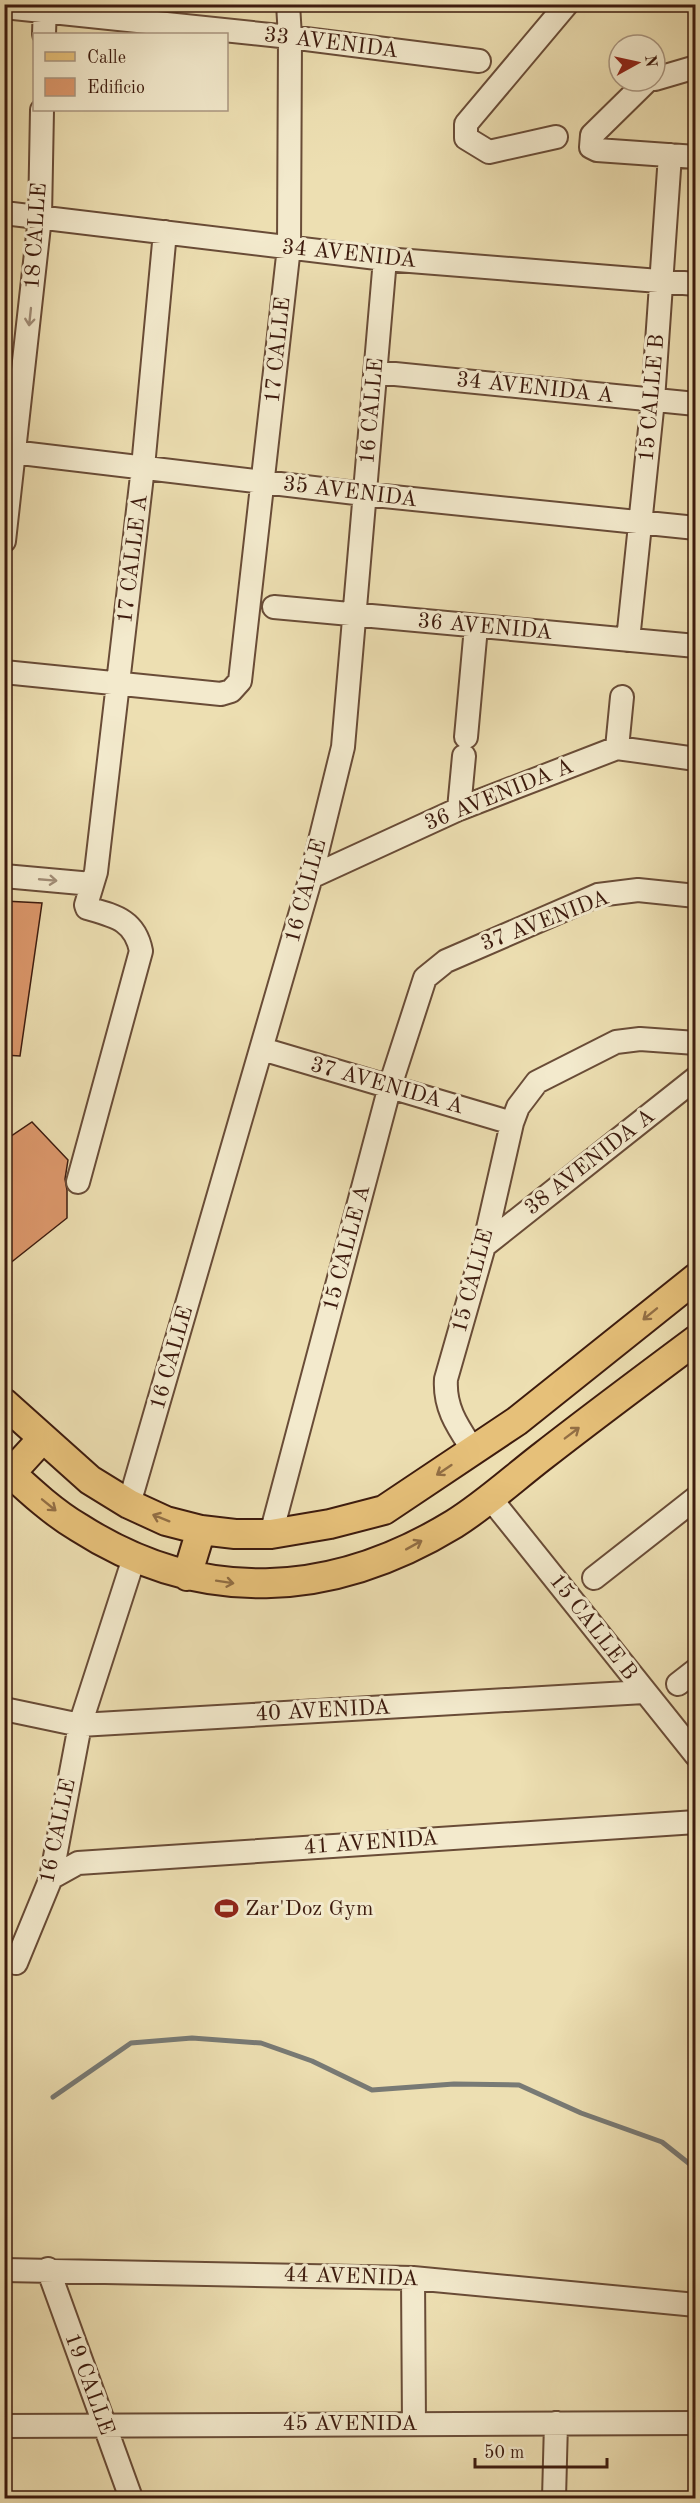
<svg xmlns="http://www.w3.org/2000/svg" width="700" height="2503" viewBox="0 0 700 2503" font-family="'Old Standard TT',serif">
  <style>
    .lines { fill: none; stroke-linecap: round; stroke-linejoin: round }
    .stream { stroke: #787a75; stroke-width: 5 }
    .building { fill: #dd986c; stroke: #3d1b0e; stroke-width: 1.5 }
    .minor-casing { stroke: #694c37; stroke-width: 26 }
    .major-casing { stroke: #3d1b0e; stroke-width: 32 }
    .minor { stroke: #f3eacd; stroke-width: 22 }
    .major { stroke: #e6c079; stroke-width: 28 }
    .oneway { stroke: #a18d77 }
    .oneway2 { stroke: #926e44 }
    .labels { text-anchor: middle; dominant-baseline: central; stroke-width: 6; stroke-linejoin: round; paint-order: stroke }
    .street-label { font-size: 22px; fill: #3d1b0e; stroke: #f3eacd }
    .poi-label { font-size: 22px; fill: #3d1b0e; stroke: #f3eacd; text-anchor: start }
  </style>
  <rect width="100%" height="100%" fill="#eddfb2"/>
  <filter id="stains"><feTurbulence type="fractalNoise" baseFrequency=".00333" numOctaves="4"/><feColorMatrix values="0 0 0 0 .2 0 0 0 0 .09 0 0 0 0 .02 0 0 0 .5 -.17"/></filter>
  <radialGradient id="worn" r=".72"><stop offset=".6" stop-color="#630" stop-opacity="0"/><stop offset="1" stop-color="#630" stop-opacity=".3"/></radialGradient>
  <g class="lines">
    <!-- stream -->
    <path class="stream" d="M53 2097 131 2043 192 2038 261 2043 312 2061 372 2090 454 2084 519 2085 581 2113 662 2142 696 2169"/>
  </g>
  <!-- building -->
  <path class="building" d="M4 901 42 903 20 1056 4 1055Z
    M32 1122 68 1160 65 1179 67 1190V1218L4 1268V1141Z"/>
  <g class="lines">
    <defs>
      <path id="minor" d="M4 7 290 37 479 61
        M44 34 45 4
        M655 79 696 67
        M647 81 592 135 591 147 597 150 696 157
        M556 137 489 152 466 138V124L567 4
        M4 213 385 259 696 284
        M375 372 696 404
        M4 451 364 494 696 528
        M4 541 40 217 42 110
        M274 607 696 646
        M628 640 653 400 670 155
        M4 672 221 694 231 691 240 681 289 247 290 37 288 4
        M466 737 476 627
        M617 748 622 697
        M459 809 464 756
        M4 876 92 884
        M311 877 459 809 617 748 696 759
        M262 1049 512 1123
        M78 1182 141 951C135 920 115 916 87 908L86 905 96 872 118 683 143 467 165 232
        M484 1246 696 1078
        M473 1450C458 1427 444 1408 446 1379L484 1246 512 1123 518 1107 537 1082 616 1042 640 1039 696 1043
        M491 1499 696 1755
        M129 1504 311 877 343 747 385 259
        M271 1534 390 1086 425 978 446 961 598 895 638 890 696 896
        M594 1578 696 1498
        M678 1684 696 1670
        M4 1709 80 1725 644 1692
        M51 1878 78 1863 696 1822
        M16 1963 51 1878 80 1725 134 1558
        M48 2269 131 2498
        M4 2270 413 2278 696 2305
        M413 2278 414 2424
        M4 2426 696 2423
        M554 2498 556 2423"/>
      <path id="major" d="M4 1403 90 1480 129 1504 166 1521 201 1530 235 1534H271L330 1524 384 1510 517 1421 696 1278
        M4 1467C27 1488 51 1511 78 1527 201 1606 331 1599 454 1524 486 1504 514 1478 544 1455 594 1416 645 1378 696 1340
        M11 1473 43 1438
        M187 1576 201 1530"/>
    </defs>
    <!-- minor casing -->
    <use href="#minor" class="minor-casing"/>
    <!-- major casing -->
    <use href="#major" class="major-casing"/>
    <!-- minor -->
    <use href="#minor" class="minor"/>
    <!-- major -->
    <use href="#major" class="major"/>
  </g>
  <!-- one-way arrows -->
  <defs><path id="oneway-shaft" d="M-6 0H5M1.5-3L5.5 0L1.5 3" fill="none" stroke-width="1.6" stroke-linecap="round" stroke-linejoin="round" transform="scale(1.5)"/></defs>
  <g class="oneway">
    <use href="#oneway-shaft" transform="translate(30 317) rotate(96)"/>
    <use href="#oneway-shaft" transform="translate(48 880) rotate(5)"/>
  </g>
  <g class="oneway2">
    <use href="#oneway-shaft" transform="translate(650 1314) rotate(141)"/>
    <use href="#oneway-shaft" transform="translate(572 1433) rotate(-37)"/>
    <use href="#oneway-shaft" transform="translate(444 1470) rotate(146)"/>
    <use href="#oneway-shaft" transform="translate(49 1505) rotate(39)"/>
    <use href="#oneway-shaft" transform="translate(161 1518) rotate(-158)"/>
    <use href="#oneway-shaft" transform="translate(414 1545) rotate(-29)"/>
    <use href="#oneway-shaft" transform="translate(225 1582) rotate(9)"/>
  </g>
  <!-- icons -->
  <defs>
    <symbol id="stadium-bare" viewBox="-9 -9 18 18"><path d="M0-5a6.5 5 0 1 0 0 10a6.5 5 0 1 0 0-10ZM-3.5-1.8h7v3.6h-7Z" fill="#8f2418" stroke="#f3eacd" stroke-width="2.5" paint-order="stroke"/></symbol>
  </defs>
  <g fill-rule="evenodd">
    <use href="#stadium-bare" x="210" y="1892" width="33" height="33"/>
  </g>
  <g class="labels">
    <!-- street labels -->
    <g class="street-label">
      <text transform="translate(331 43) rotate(7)">33 AVENIDA</text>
      <text transform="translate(36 236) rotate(-86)">18 CALLE</text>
      <text transform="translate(349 254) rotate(6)">34 AVENIDA</text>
      <text transform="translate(278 350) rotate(-84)">17 CALLE</text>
      <text transform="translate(535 388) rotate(6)">34 AVENIDA A</text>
      <text transform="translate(652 398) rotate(-85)">15 CALLE B</text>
      <text transform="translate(372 411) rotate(-85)">16 CALLE</text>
      <text transform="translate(350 492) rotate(7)">35 AVENIDA</text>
      <text transform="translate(133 559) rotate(-83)">17 CALLE A</text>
      <text transform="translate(485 627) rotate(5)">36 AVENIDA</text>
      <text transform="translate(499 795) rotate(-22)">36 AVENIDA A</text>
      <text transform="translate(306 891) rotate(-75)">16 CALLE</text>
      <text transform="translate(545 921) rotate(-21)">37 AVENIDA</text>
      <text transform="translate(387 1086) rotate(16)">37 AVENIDA A</text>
      <text transform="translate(590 1162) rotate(-38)">38 AVENIDA A</text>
      <text transform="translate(347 1248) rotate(-75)">15 CALLE A</text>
      <text transform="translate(473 1281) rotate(-75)">15 CALLE</text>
      <text transform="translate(172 1358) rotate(-74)">16 CALLE</text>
      <text transform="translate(593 1627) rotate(52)">15 CALLE B</text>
      <text transform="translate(323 1711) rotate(-3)">40 AVENIDA</text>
      <text transform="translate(58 1831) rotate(-78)">16 CALLE</text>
      <text transform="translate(371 1843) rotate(-4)">41 AVENIDA</text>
      <text transform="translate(351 2277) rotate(2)">44 AVENIDA</text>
      <text transform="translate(89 2384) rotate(70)">19 CALLE</text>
      <text x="350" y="2424">45 AVENIDA</text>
    </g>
    <!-- poi labels -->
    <g class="poi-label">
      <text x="245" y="1909">Zar'Doz Gym</text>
    </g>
  </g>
  <!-- margin -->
  <rect width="700" height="2503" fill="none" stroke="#eddfb2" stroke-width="24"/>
  <rect x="6" y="6" width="688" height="2491" fill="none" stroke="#3d1b0e" stroke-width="3"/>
  <rect x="12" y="12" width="676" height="2479" fill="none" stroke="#3d1b0e" stroke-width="1.5"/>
  <!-- legend -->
  <rect x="33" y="33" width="195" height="78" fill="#f3eacd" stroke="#aa9781" stroke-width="1.5"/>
  <rect x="45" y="52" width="30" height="9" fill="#e6c079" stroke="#aa9781" stroke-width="1.5"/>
  <text x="87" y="63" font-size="18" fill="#3d1b0e">Calle</text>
  <rect x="45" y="78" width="30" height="18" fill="#dd986c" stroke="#aa9781" stroke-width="1.5"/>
  <text x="87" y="93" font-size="18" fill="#3d1b0e">Edificio</text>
  <!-- north arrow -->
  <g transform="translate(637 63) rotate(82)"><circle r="28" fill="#f3eacd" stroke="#aa9781" stroke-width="1.5"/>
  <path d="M0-4.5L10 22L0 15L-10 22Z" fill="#8f2418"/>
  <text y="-9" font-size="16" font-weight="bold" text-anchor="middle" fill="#3d1b0e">N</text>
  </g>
  <!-- scale -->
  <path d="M475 2458v9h132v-9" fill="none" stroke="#3d1b0e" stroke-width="3"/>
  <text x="484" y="2458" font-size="18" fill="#3d1b0e" stroke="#f3eacd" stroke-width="4.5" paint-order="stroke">50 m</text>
  <rect width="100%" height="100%" filter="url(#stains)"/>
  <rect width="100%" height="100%" fill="url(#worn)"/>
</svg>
